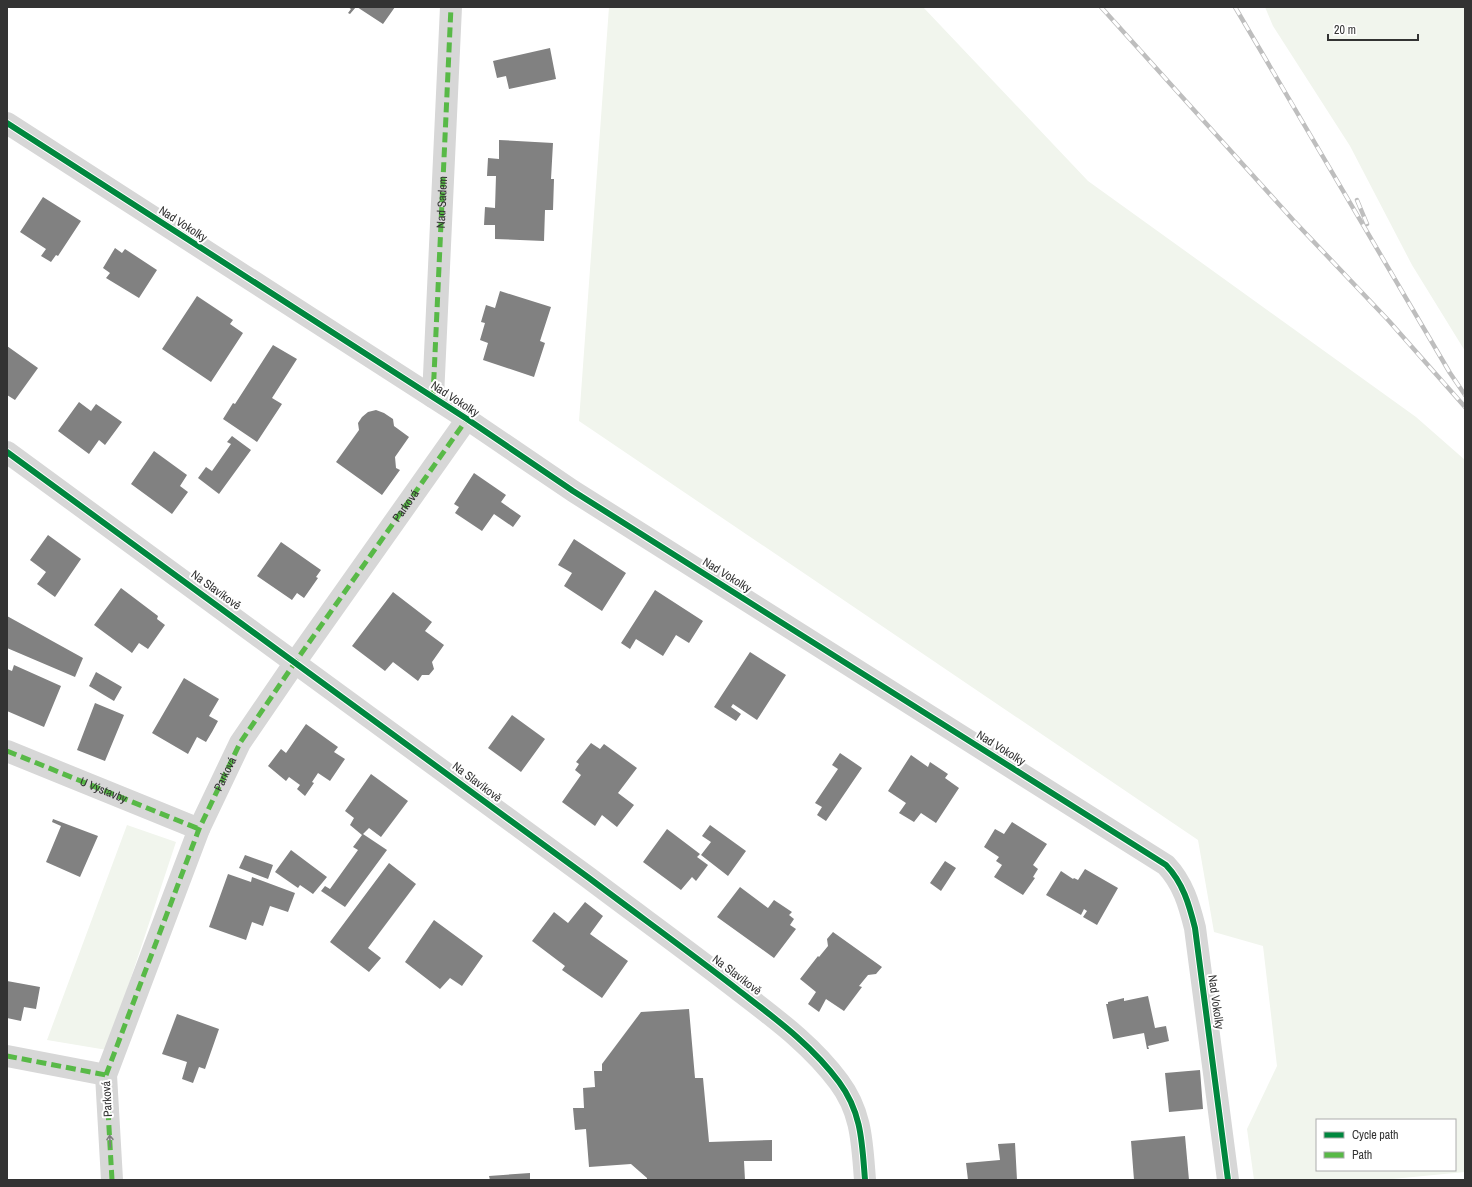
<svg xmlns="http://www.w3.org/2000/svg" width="1472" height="1187" viewBox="0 0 1472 1187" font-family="'Archivo Narrow',sans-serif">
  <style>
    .green { fill: #f1f5ed; fill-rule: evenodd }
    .building { fill: #818181 }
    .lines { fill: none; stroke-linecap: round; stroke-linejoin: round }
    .street { stroke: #d7d7d7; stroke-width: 22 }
    .rail-casing { stroke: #bebebe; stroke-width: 4.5 }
    .rail { stroke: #fff; stroke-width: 3; stroke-dasharray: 9; stroke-linecap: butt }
    .quiet { stroke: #58b947; stroke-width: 5; stroke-dasharray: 10 5; stroke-linecap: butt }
    .cycleway-casing { stroke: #fff; stroke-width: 8 }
    .cycleway { stroke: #00873e; stroke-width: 6 }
    .oneway { stroke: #7d7d7d }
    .labels { text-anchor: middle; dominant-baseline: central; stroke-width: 4; stroke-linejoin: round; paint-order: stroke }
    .street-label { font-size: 12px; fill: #333; stroke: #fff }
  </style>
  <rect width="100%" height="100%" fill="#fff"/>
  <!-- green -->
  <path class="green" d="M609 7H923L1088 181 1416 417 1465 460V1172L1382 1180H1254L1247 1129 1277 1066 1263 946 1214 932 1198 840 579 421ZM1317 1120H1455V1170H1317Z
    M1265 7H1465V351L1412 265 1350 146 1273 26Z
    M127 825 176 842 107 1050 47 1040Z"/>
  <!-- building -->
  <path class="building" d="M348 7H356L350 14 348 13 351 9Z
    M357 7H395L383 24Z
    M550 48 556 79 509 89 506 76 497 78 493 61Z
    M499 140 553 143 551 179H554L553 210H545L544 241 495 239V225H484L485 207 495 208 496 176H487L488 158 499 159Z
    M43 197 81 221 58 256 56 255 51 262 41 256 46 249 20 232Z
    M115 248 122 253 125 249 157 270 139 298 106 278 110 273 103 268Z
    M500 291 551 307 540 341 545 343 534 377 483 360 488 343 480 340 485 323 481 322 486 305 495 308Z
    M197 296 233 320 230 324 243 333 211 382 162 349Z
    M273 345 297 359 272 398 282 404 257 442 223 419 233 403 235 404Z
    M7 346 38 368 15 400 7 395Z
    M79 402 91 411 96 404 122 422 105 445 99 440 89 454 58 431Z
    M376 410 384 413 393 419 394 426 409 437 395 457 396 468 400 470 382 495 336 462 359 430 358 423 362 417 368 412Z
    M232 436 251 450 219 494 198 478 206 467 212 471 231 444 227 442Z
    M154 451 187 475 180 486 188 492 172 514 131 484Z
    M474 473 506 495 501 502 521 516 513 527 494 514 482 531 455 513 459 507 454 504Z
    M48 535 81 559 55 597 37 584 46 572 30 560Z
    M574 539 626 573 602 611 564 586 572 573 558 565Z
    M281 542 321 570 316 577 318 578 304 598 297 593 292 600 257 576Z
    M121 588 158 616 157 619 165 625 148 649 139 643 132 653 94 625Z
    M655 590 703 621 689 643 676 635 663 656 636 639 630 649 621 643Z
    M393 592 432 622 425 631 444 645 432 662 434 669 429 675H422L418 681 393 662 385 671 352 646Z
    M7 616 83 658 75 677 7 648Z
    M750 652 786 675 757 720 733 704 731 707 741 714 736 721 714 707Z
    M14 665 61 686 44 727 7 711V669L12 671Z
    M96 672 122 687 114 701 89 686Z
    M184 678 219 699 209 716 218 721 212 732 206 742 197 737 188 754 152 733Z
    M95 703 124 715 105 761 77 750Z
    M512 715 545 739 521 772 488 748Z
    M306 724 338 747 334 752 345 759 330 781 318 773 312 782 314 783 305 796 297 789 300 785 289 777 286 781 268 766 281 749 286 753Z
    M591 743 600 749 604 744 637 768 618 793 634 805 617 827 602 815 595 826 562 802 581 775 575 770 579 764 576 762Z
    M840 753 862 768 826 821 817 815 822 807 815 803 838 769 832 765Z
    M911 755 928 767 930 762 948 774 945 778 959 788 936 823 921 813 914 822 899 813 906 803 888 791Z
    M371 774 408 801 381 837 369 828 363 834 387 850 345 907 321 891 325 886 330 889 358 850 353 847 362 835 350 825 354 818 345 811Z
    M53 819 98 836 80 877 46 862 61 826 52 822Z
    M1012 822 1047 844 1033 865 1038 869 1033 877 1035 878 1023 895 994 877 1002 865 996 861 999 857 984 847 995 829 1004 834Z
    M710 825 746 851 728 876 701 855 711 842 702 836Z
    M667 829 700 854 697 857 708 865 696 881 692 877 681 890 643 862Z
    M291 850 327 877 313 894 300 885 298 888 275 872Z
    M245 855 273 865 268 879 239 868Z
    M945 861 956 868 941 891 930 883Z
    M389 863 416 884 368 948 381 958 369 972 330 942Z
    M1085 869 1118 888 1097 925 1083 917 1087 911 1084 909 1081 915 1046 895 1061 871 1073 879 1074 878 1078 880Z
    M228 874 251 882 252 877 295 893 288 912 270 906 263 926 252 922 246 940 209 927Z
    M740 887 768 908 774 900 792 912 789 915 794 919 790 925 796 929 774 958 717 917Z
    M585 902 603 916 590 934 628 961 602 998 562 970 565 966 532 941 554 912 568 923Z
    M434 920 483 956 462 986 450 978 440 989 405 962Z
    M833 932 882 967 876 974 868 975 859 986 862 987 844 1011 826 999 819 1012 808 1004 816 992 800 979 818 956 819 957 828 946 827 939Z
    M7 981 40 987 36 1009 24 1007 21 1021 7 1018Z
    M1148 996 1155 1028 1166 1026 1169 1041 1148 1046 1149 1049H1147L1144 1033 1113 1039 1106 1004H1108V1002L1124 998V1001Z
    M689 1009 695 1078H703L709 1142 772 1140V1161H744L745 1180H647V1178L631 1164 589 1167 586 1129 575 1130 573 1108H584L583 1088 595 1087 594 1071H602V1064L641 1012Z
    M177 1014 219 1029 205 1069 199 1067 193 1083 182 1079 187 1062 162 1054Z
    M1200 1070 1203 1109 1169 1112 1165 1073Z
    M1185 1136 1189 1180H1134L1131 1141Z
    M1015 1143 1017 1180H968L966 1163 1000 1160 998 1144Z
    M530 1173V1180H490L489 1176Z"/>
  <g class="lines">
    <!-- street -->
    <g class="street">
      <path d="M7 123 467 419 573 491 1166 865C1183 883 1189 904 1195 928L1228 1180"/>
      <path id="s1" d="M433 397 451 7"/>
      <path d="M7 452C202 593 396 735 589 878 638 915 688 951 737 989 773 1017 811 1044 839 1082 862 1113 862 1143 865 1180"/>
      <path id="s2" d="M7 751 199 829"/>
      <path d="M7 1056 106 1075"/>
      <path id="s3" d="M112 1180 106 1075 199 829 240 743 296 661 467 419"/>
    </g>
    <defs>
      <path id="rail" d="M1101 7 1294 221 1389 321 1465 407
        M1235 7 1450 373 1465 395
        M1357 200 1367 224"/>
    </defs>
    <!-- rail casing -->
    <use href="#rail" class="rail-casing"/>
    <!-- rail -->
    <use href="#rail" class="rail"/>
    <!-- quiet -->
    <path class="quiet" d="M433 397 451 7
      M7 751 199 829
      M7 1056 106 1075
      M112 1180 106 1075 199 829 240 743 296 661 467 419"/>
    <defs>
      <path id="cycleway" d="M7 123 467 419 573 491 1166 865C1183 883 1189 904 1195 928L1228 1180
        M7 452C202 593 396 735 589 878 638 915 688 951 737 989 773 1017 811 1044 839 1082 862 1113 862 1143 865 1180"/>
    </defs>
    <!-- cycleway casing -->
    <use href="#cycleway" class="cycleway-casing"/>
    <!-- cycleway -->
    <use href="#cycleway" class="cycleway"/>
  </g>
  <!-- one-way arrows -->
  <defs><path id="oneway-shaft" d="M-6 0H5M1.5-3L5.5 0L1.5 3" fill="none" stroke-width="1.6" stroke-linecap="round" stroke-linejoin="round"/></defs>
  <use class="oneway" href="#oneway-shaft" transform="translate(110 1141) rotate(-93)"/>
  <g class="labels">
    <!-- street labels -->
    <g class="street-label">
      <text stroke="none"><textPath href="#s1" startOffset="195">Nad Sadem</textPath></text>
      <text transform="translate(183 224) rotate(33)">Nad Vokolky</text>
      <text transform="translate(455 399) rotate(33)">Nad Vokolky</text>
      <text stroke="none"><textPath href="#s3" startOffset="753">Parková</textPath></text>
      <text transform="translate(727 575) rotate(32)">Nad Vokolky</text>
      <text transform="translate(216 590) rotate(36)">Na Slavíkově</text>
      <text transform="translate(1001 748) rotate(32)">Nad Vokolky</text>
      <text stroke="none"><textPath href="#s3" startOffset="429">Parková</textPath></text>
      <text transform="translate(477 782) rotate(37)">Na Slavíkově</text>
      <text stroke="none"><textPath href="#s2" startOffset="104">U Výstavby</textPath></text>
      <text transform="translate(737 975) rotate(37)">Na Slavíkově</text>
      <text transform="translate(1216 1002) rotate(82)">Nad Vokolky</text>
      <text transform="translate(107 1099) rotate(-93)">Parková</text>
    </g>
  </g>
  <!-- border -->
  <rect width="1472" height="1187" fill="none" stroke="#333333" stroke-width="16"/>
  <!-- legend -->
  <rect x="1316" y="1119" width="140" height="52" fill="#ffffff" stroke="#adadad"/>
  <rect x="1324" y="1132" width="20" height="6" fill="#00873e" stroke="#adadad"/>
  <text x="1352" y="1139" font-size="12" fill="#333333">Cycle path</text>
  <rect x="1324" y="1152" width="20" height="6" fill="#58b947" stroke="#adadad"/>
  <text x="1352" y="1159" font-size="12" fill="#333333">Path</text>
  <!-- scale -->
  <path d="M1328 34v6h90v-6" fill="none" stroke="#333333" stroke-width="2"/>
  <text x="1334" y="34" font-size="12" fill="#333333" stroke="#ffffff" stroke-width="3" paint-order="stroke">20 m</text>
</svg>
